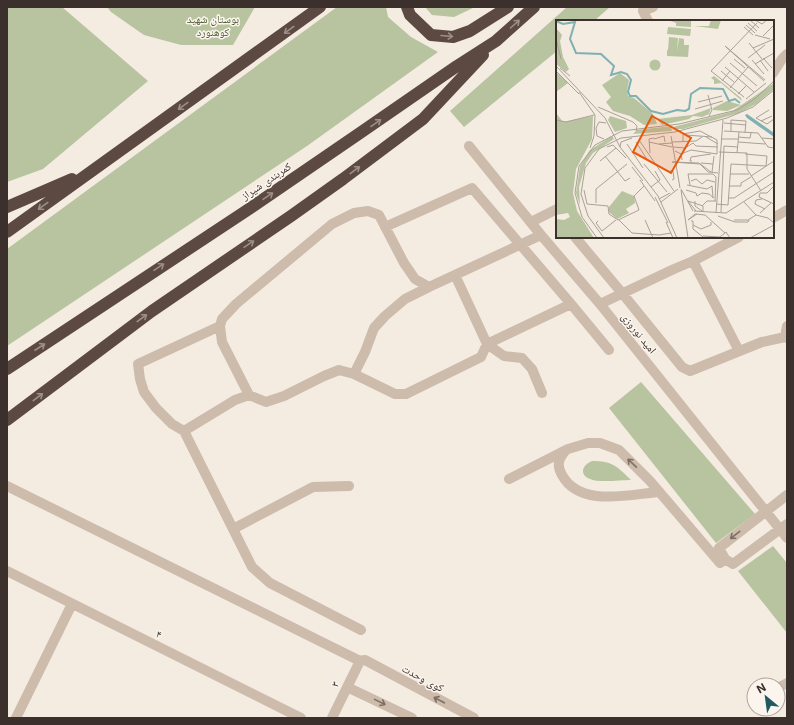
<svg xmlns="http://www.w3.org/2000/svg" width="794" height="725" viewBox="0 0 794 725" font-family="Inter,'Noto Naskh Arabic',sans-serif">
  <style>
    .green { fill: #b8c4a0 }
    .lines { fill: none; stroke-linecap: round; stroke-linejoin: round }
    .minor { stroke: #cdbbac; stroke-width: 10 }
    .highway { stroke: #5c4a42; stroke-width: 12 }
    .oneway { stroke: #9c8e87 }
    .oneway2 { stroke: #7d6f65 }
    .labels { text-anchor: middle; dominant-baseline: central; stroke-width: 3; stroke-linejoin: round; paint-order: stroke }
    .park-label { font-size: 11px; fill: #4a5a2e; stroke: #fbf5ee }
    .street-label { font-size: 11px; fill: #3b302b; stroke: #fbf5ee }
    .inset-river { fill: none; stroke: #7fb0b2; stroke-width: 2 }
    .inset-road { fill: none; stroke: #aaa098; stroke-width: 1 }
    .view { fill: #e8590c; fill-opacity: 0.15; stroke: #e8590c; stroke-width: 2 }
    .inset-edge { fill: none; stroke: #3b302b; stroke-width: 2 }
  </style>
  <rect width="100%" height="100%" fill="#f4ebe1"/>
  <!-- green -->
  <path class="green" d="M7 7H62L148 81 43 169 7 182Z
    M107 7H255L233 45H181L144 35 111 12Z
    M337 7H386L388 17 411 37 438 52 307 146 7 346V249Z
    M425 7H475L454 17 432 15Z
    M567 7H610L594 21H557V51L464 127 450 111Z
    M641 382 755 514 716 543 609 408Z
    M592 461C612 461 617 466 631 480 621 480 598 483 590 479 579 475 582 465 592 461Z
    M773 546 787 563V633L738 571Z"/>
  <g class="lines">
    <!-- minor -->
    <path class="minor" d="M644 7 643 11 648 21
      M643 11 653 7
      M773 73 782 59 787 54
      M469 146 541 235 600 304 787 538
      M773 218 787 210
      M531 222 557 209
      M385 227 472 188 571 304 609 350
      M575 237 622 293 682 367 690 371 762 342 785 337 787 338
      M693 261 739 351
      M455 275 487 344 504 356 522 358 532 369 542 393
      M600 304 674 269 693 261 739 237
      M220 326 138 364 140 379 144 392 156 408 172 424 184 431 252 567 270 583 361 630
      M785 337 787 326
      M354 374 365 352 374 328 385 316 405 299 429 287 541 235
      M249 395 222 342 220 326 222 319 236 304 332 224 354 213 368 211 379 215 404 263 415 279 429 287
      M184 431 235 400 249 395 266 402 284 396 324 376 339 370 354 374 395 394H406L481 357 487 344 571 304
      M566 450C559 458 556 465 562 475 580 508 630 494 659 492
      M509 479 568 449 588 443H600L619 450 650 481 720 563 725 559
      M7 486 360 661 365 660 474 718
      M787 495 719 548 725 559 733 564 787 524
      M233 529 313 487 349 486
      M7 571 301 718
      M347 687 412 718
      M778 688 787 683
      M753 703H754
      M16 718 72 604
      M332 718 358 665 360 661"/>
    <!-- highway -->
    <path class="highway" d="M407 7 410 15 431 35 453 37 470 31 508 7
      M7 207 72 179
      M7 232 320 7
      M7 369 252 207 360 133 457 66 496 41 534 7
      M7 420 152 311 291 216 343 179 423 119 483 55"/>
  </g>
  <!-- one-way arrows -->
  <defs><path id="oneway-shaft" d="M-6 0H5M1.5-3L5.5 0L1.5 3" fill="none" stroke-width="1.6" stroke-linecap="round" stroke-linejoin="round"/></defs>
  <g class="oneway">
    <use href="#oneway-shaft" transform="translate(515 24) rotate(-42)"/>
    <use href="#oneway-shaft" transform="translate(289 30) rotate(144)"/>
    <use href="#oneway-shaft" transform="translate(447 36) rotate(5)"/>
    <use href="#oneway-shaft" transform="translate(183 106) rotate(144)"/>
    <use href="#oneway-shaft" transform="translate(376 123) rotate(-35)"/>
    <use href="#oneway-shaft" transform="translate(355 170) rotate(-37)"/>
    <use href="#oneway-shaft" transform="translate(268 196) rotate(-34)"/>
    <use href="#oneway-shaft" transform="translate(43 206) rotate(144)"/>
    <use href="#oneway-shaft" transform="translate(249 244) rotate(-34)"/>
    <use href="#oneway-shaft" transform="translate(159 267) rotate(-34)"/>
    <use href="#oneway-shaft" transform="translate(142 318) rotate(-37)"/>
    <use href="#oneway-shaft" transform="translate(40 347) rotate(-33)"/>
    <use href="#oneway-shaft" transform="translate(38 397) rotate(-37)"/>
  </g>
  <g class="oneway2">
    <use href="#oneway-shaft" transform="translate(632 463) rotate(-136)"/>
    <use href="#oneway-shaft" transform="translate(735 535) rotate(142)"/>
    <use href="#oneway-shaft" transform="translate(439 700) rotate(-152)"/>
    <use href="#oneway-shaft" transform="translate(380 702) rotate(26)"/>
  </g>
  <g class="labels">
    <!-- park labels -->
    <g class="park-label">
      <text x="213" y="19">بوستان شهید<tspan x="213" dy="13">کوهنورد</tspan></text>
    </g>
    <!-- street labels -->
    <g class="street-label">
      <text transform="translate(266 181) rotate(-34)">کمربندی شیراز</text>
      <text transform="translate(639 333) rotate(51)">امید نوروزی</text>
      <text transform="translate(159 634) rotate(26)">۴</text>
      <text transform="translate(423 678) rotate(28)">کوی وحدت</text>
      <text transform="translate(335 684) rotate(-65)">۳</text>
    </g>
  </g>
  <!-- overview -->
  <g transform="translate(556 20)">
    <rect width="218" height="218" fill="#f4ebe1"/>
    <path d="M112 0H135V7L120 6V3ZM155 0H165L162 9 138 6H153ZM112 7 135 9 134 16 111 14ZM0 8 6 15 4 21 7 37 13 49 10 52 0 44ZM113 17 122 18 121 31 123 18 128 19V25H133L132 37 111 36V30H115H112ZM93.5 45a5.5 5.5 0 1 1 11 0a5.5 5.5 0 1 1-11 0ZM0 52 12 63 0 72ZM64 53 73 60 71 71 72 76 78 78 97 94 101 104 88 105 74 96 57 91 50 82 55 77 46 65ZM158 56 185 78 186 81 165 63 158 64V60L155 58ZM218 63V69L200 84 183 93 127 109H117V107L175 92ZM171 81 185 85 171 91 157 90V88ZM155 88 153 94 146 97 137 96 133 99 106 105 101 99 136 95ZM0 93 7 102 37 96 36 119 20 149 17 173 21 191 38 218H0V199L8 200 14 197 12 193 0 195ZM54 96 70 101 71 108 59 112 52 100ZM115 106 116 111 77 114 81 110ZM56 116 58 119 37 133 30 143 23 167 24 185 20 173 24 146 34 130ZM66 171 78 176 79 183 70 189 73 193 61 199 53 192V187Z" fill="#b8c4a0"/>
    <path d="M191 94 218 113V117L191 98 189 95Z" fill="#7fb0b2"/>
    <path class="inset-river" d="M0 1 7 4 19 2 14 19 20 33 45 34 58 46 55 55 65 52 71 54 75 60 72 72 74 76H80L95 91 107 94 121 90 129 91 133 89 135 74 144 68 167 69 173 81 179 79 184 83"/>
    <path class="inset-road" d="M194 0 203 8M199 0 206 4 211 0M192 3 201 11M190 5 199 13M188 7 197 15M199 15 214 19M207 16 218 5M0 18 5 39M193 23 206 39M197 28 218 19M175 30 201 3M174 31 155 51 188 77M192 38 209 25M207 38 216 48M178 39 189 48M196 40 208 54M204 40 212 51M174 43 201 66M199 44 218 33M0 46 49 98 64 127M169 47 198 72M4 48 14 56M0 51 23 74M165 51 178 62M166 61 174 51M208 61 169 26 209 60M174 68 192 47M23 72 39 95 38 116 34 128M182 74 191 65M152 75 156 90 153 96M190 79 210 63M142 82 166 76M42 87 77 102 81 106 80 111M139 89 167 81M200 98 211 104 218 99M200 98 213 90M0 100 10 102 38 95M205 101 216 96M168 103 190 105M168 111 202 113 212 127 218 128M175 111V100L190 101 189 113M130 115 156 117M115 116 124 168M150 117 162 124M182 117 194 118 195 113M206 118 218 119M48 119 41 116 40 108 43 102 50 103M98 119 108 116 109 122M165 119H182M83 120 118 171M80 122 92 141M93 122 116 127M116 122 140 121 146 117M182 122 209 124M137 123 140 126 162 127M71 124 87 148M103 124 116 123M51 127 57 125 70 138M64 127 102 176 121 218M64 127 65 122 76 118M117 127 129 128 137 123M119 131 125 134 126 140M163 132 191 133V149L205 171M94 133 93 119 98 118M181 133 183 112M125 134 135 130 161 134V120L144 111 127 114V122M189 134 211 136 210 146M49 136 69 161 74 158M44 141 60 128M136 141H134L135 137 155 134M145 143 157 144M88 144 111 172M76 147 87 161M114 151H117L118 159 116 160M155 152 143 143 116 142 144 144 152 152H153L162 153M156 152 158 136M174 154H193M195 156 218 141M84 160 99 181M135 161 140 159 146 164 151 160 159 162M131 165 151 169 156 166 157 178M134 165 132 154H157L160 157 159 181M173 166H185V163L195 157M218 166 211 173H204L203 177 218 184M95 167 104 160 99 151M125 169 137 191M28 170 31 184 52 186 53 194 62 200 83 190 78 176 88 166M125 170 132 218M130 170 140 173 141 176 146 173 153 174 158 178M99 177 112 203M173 178H178L218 152M103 179 114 173M206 179 200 180 199 184 209 189M139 181V186L146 191M105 182 122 169M188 182 200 195 212 198 218 203M40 183V169L71 144M160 184 172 185 175 144 210 146M146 186 151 181H160M138 191 170 193 218 162M140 191 132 181 147 186V192M165 192 168 126 182 127M160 193 167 100M204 193 215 183M141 194 132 200 139 194 149 195 169 213M162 196 179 202H192L193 200M63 200 76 213 103 215 115 213M89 200 97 218M178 200H192L200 195M42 201 40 203 46 211 60 200M135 201H137V209L147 217M110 202 117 218M137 205 145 209 155 205V202M147 216 164 217 170 212 174 218M41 218 26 197 19 173 23 146 39 125 66 111 123 104 181 90 200 78 218 61M48 218 32 196 25 174 29 148 43 129 65 118 119 112 171 98 197 87 218 70M194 218 218 205"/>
    <path class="view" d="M96 96 135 118 115 153 77 132Z"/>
    <rect width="218" height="218" class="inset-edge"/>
  </g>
  <!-- border -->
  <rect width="794" height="725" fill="none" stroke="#3b302b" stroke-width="16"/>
  <!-- north arrow -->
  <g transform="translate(766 697) rotate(331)"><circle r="19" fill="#fbf5ee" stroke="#aea6a0"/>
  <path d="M0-3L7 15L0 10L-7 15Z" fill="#1f5a5e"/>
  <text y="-6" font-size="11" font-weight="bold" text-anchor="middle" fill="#3b302b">N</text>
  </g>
</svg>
